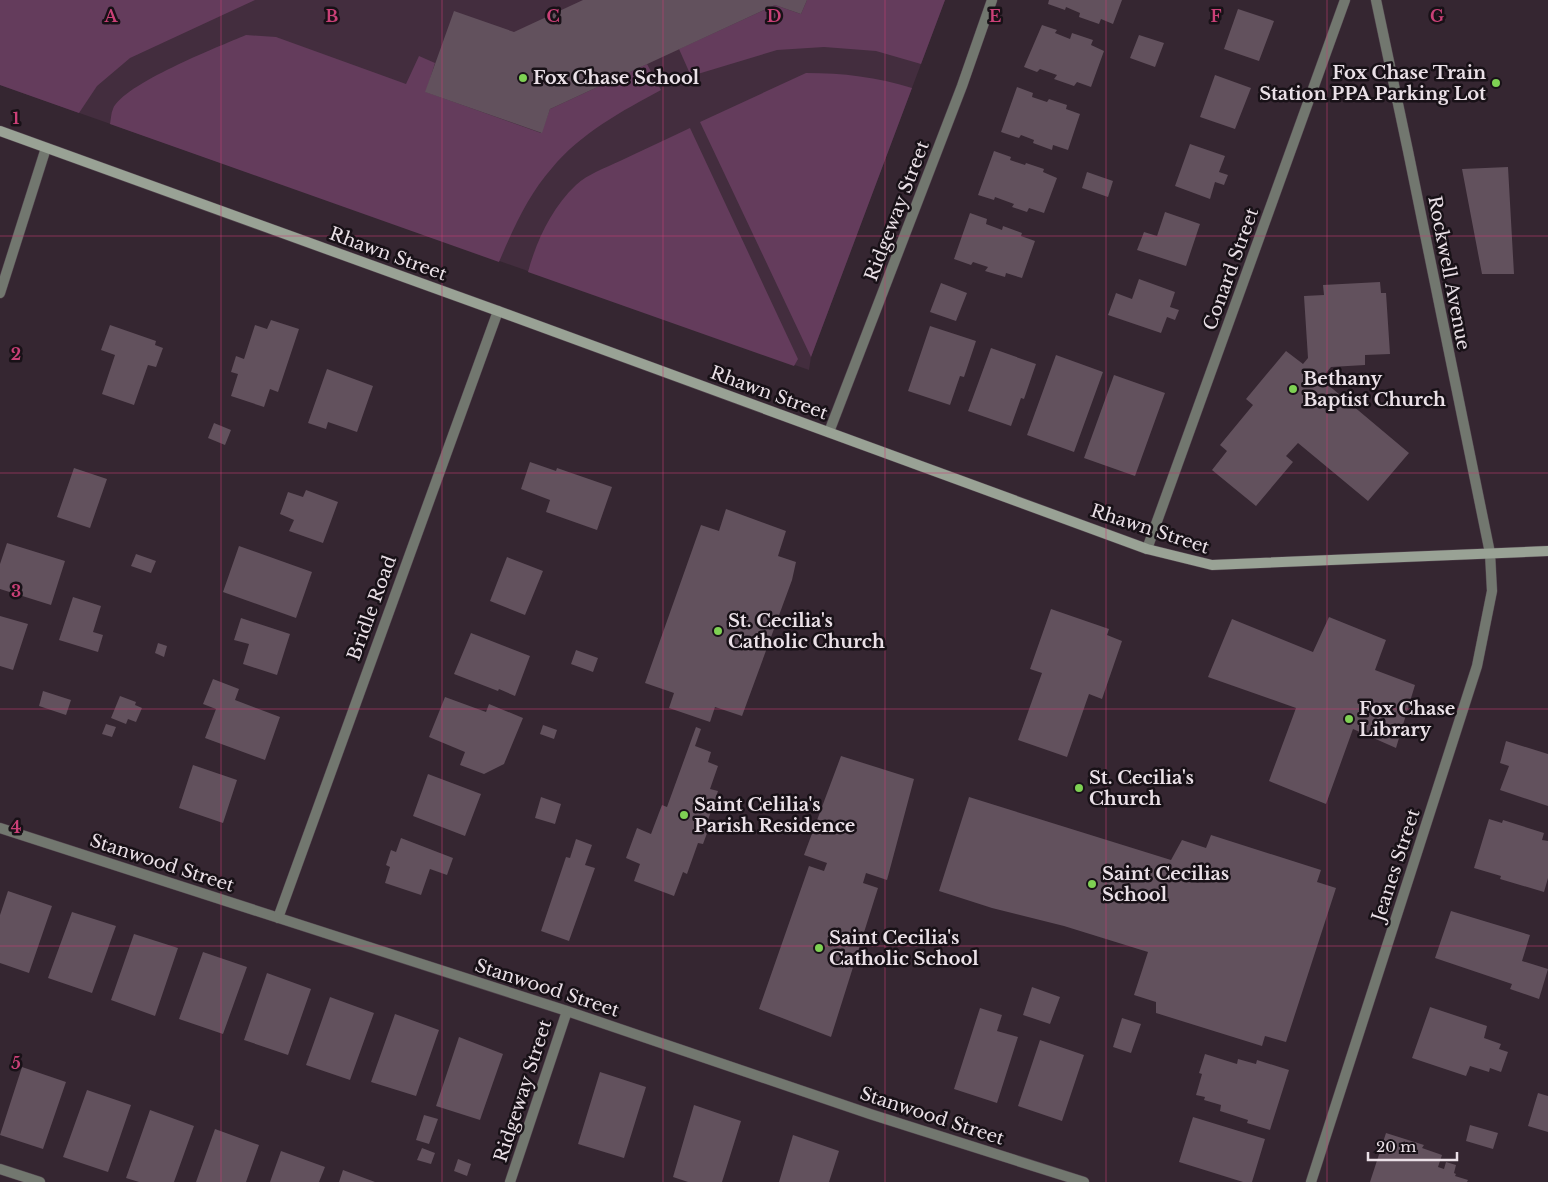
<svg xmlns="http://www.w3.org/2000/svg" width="1548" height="1182" viewBox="0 0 1548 1182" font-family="'Libre Baskerville',serif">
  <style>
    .built { fill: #432d3e }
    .green { fill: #643c5c }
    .building { fill: #62515d }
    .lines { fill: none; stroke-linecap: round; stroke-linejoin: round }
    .minor-casing { stroke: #52444e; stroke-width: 11 }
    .secondary-casing { stroke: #52444e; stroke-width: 11 }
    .minor { stroke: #72776f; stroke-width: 10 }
    .secondary { stroke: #99a295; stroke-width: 10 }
    .grid { fill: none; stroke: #ca4077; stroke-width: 1; stroke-opacity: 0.55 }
    .poi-dot { fill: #7ed153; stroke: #181117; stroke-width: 2 }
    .labels { text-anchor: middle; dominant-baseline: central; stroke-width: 5; stroke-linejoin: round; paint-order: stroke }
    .poi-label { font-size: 18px; font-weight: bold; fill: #eae0e7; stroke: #181117; text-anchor: start }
    .street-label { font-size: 18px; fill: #eae0e7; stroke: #181117 }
    .grid-label { font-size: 16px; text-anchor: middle; font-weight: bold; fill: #ca4077; stroke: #181117; stroke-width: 5; stroke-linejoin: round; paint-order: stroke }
  </style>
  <rect width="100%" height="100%" fill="#352631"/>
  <!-- built -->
  <path class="built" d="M0 0H945L811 357 809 370 0 85Z"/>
  <!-- green -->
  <path class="green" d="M0 0H255L130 58 97 86 79 113 0 85Z
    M807 0H945L921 64 876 51 824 47 777 50 691 76 679 49 775 5 801 14Z
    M246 35 276 37 406 84 419 56 435 63 426 92 541 133 550 109 647 64 661 90C622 111 581 133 552 168 528 195 513 229 499 262L110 124C111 119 111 113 113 109 123 84 218 47 246 35Z
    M806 73C843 73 877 77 912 88L811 357 700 122Z
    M690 128 798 359 794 366 528 272C536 242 552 207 576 185 588 174 605 168 620 161 643 150 667 139 690 128Z"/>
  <!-- building -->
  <path class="building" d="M583 0H807L801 14 775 5 550 109 542 133 425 92 454 11 514 32Z
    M1049 0H1122L1113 24 1101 19 1099 24 1079 17 1080 13 1066 7 1065 10 1048 4Z
    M1238 9 1274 21 1259 61 1224 49Z
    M1042 25 1057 30 1055 33 1070 39 1072 33 1093 40 1091 45 1104 51 1091 87 1077 82 1074 86 1054 79 1057 75 1040 69 1037 72 1024 67Z
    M1139 35 1164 43 1155 67 1130 58Z
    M1215 75 1251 88 1235 129 1200 117Z
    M1017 87 1033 93 1032 97 1047 102 1049 99 1067 105 1066 109 1080 114 1068 150 1053 145 1052 150 1033 143 1034 140 1021 135 1019 138 1001 132Z
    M1190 144 1225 156 1219 172 1228 175 1224 185 1215 182 1210 199 1175 186Z
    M994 151 1011 157 1010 160 1025 165 1026 163 1044 169 1043 172 1057 178 1044 213 1029 208 1027 212 1012 207 1014 204 995 197 994 200 978 195Z
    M1508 167 1514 274H1482L1462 169Z
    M1087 172 1113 181 1108 197 1082 188Z
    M1165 212 1200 224 1186 266 1137 250 1144 232 1157 236Z
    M970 213 987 219 986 224 1002 230 1003 226 1022 233 1021 236 1035 241 1022 278 1006 273 1005 277 985 271 988 267 973 262 971 265 954 259Z
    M1139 279 1175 292 1170 307 1179 310 1175 320 1167 317 1161 333 1108 315 1116 293 1132 299Z
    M1380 282 1381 293H1386L1390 354 1365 355V365L1331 367 1321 379 1409 453 1368 501 1298 443 1286 456 1293 462 1256 506 1212 470 1227 451 1220 445 1253 405 1246 399 1286 351 1303 364 1308 358 1304 296 1324 295 1323 285Z
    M941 283 967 293 956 321 930 312Z
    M271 320 299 329 278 392 270 389 264 407 231 396 238 374 231 372 236 356 244 359 255 325 267 329Z
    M110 325 156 341 155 345 163 348 156 367 148 365 134 405 102 394 115 355 101 350Z
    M930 326 976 341 964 377 960 376 950 405 908 391Z
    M991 348 1036 364 1024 399 1021 398 1011 426 968 411Z
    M1056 355 1103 372 1074 452 1027 435Z
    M327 369 373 386 357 432 328 422 326 429 308 423Z
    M1114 375 1165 393 1135 476 1084 458Z
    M214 423 231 430 225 445 208 438Z
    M530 462 556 471 557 468 612 487 597 530 546 512 550 500 521 489Z
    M74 468 107 479 90 528 57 517Z
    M306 490 338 502 323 543 289 531 294 520 280 514 288 492 303 497Z
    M726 509 786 531 778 556 796 562 792 580 742 716 715 707 710 722 669 708 674 693 645 683 701 525 719 531Z
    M7 543 65 561 51 605 0 589V564Z
    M239 546 312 572 296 618 223 592Z
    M136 554 156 561 151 573 131 566Z
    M507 557 543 571 525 615 490 601Z
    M73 597 101 606 93 632 103 635 98 652 59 640Z
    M1051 609 1109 629 1107 635 1122 641 1102 699 1089 694 1067 757 1018 740 1042 673 1030 669Z
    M0 616 28 624 13 670 0 666Z
    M1329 617 1386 640 1375 670 1415 685 1396 748 1353 729 1326 804 1269 781 1296 708 1208 677 1232 619 1313 652Z
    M241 618 290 634 277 675 243 664 249 644 234 640Z
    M471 633 530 656 515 696 499 689 498 691 454 674Z
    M158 643 167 646 164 657 155 653Z
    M576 650 598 658 593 672 571 664Z
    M213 679 239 689 235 700 280 717 265 760 205 738 216 709 203 704Z
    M43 691 71 700 66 715 39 706Z
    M120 696 136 702 135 705 142 708 136 722 128 719 126 724 111 718Z
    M445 697 486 712 489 704 523 718 504 764 484 774 460 765 465 752 429 737Z
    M106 724 116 727 112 737 102 734Z
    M543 725 557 730 554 739 540 734Z
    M696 727 701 729 695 746 711 752 708 762 718 766 710 789 718 791 707 823 710 825 703 844 698 843 687 874 683 872 674 896 634 881 640 864 626 858 637 828 651 834 662 805 667 807Z
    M1506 741 1548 754V806L1500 790 1509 766 1500 763Z
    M841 756 914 779 887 880 866 873 863 883 878 888 831 1037 759 1009 809 866 824 871 827 863 804 855Z
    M193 765 237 780 223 823 179 808Z
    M428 774 481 794 465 836 413 816Z
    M541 797 561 804 555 824 535 818Z
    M969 797 1171 860 1182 840 1206 848 1211 835 1321 870 1317 882 1336 888 1286 1042 1265 1036 1262 1046 1156 1013V1002L1134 995 1148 952 1064 926 992 908 939 891Z
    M1489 819 1502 823 1503 820 1544 833 1542 840 1548 841V878L1544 892 1500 879 1501 876 1474 868Z
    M401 838 453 858 447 875 430 869 421 895 385 883 390 867 386 865 391 850 396 852Z
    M576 839 592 845 585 865 595 868 569 941 541 931 566 857 570 858Z
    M8 891 52 906 29 973 0 963V915Z
    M1451 911 1530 935 1522 961 1548 969 1539 999 1510 989 1512 984 1435 958Z
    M72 912 116 926 92 993 48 978Z
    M134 934 178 948 155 1016 111 1000Z
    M203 952 247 967 223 1034 179 1019Z
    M267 973 311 989 288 1055 244 1040Z
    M1032 987 1060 997 1050 1024 1023 1015Z
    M330 997 374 1013 350 1080 306 1065Z
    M1430 1007 1487 1026 1484 1038 1501 1044 1499 1049 1508 1052 1501 1072 1490 1068 1489 1072 1470 1066 1466 1076 1412 1058Z
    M980 1008 1002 1015 997 1031 1018 1037 997 1103 954 1089Z
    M395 1014 439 1030 416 1096 371 1082Z
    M1122 1018 1141 1024 1131 1053 1113 1047Z
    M459 1037 503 1054 480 1120 436 1106Z
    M1040 1040 1084 1055 1062 1121 1018 1106Z
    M1205 1054 1237 1064 1238 1059 1256 1064 1257 1060 1289 1070 1270 1130 1247 1123 1248 1120 1220 1111 1221 1105 1204 1100 1205 1097 1196 1095 1202 1074 1199 1073Z
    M22 1067 66 1082 43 1149 0 1135Z
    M600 1072 646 1087 624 1158 578 1144Z
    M87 1090 131 1105 108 1172 63 1157Z
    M1538 1093 1548 1096V1132L1528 1126Z
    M694 1105 741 1121 722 1182H688L673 1177Z
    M150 1110 194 1126 174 1182H139L126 1178Z
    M424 1115 438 1119 429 1144 416 1140Z
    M1193 1117 1265 1139 1252 1182H1243L1179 1162Z
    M1470 1125 1498 1133 1493 1149 1466 1141Z
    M215 1129 259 1145 246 1182H196Z
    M1386 1133 1424 1145 1422 1148 1442 1155 1438 1167 1444 1169 1446 1162 1456 1165 1454 1173 1456 1174 1455 1176 1468 1180 1467 1182H1370Z
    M793 1135 839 1151 829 1182H779Z
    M422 1148 435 1153 431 1164 417 1160Z
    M281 1151 325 1167 319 1182H270Z
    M458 1159 471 1164 467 1176 454 1171Z
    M343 1170 375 1182H339Z"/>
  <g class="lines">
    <defs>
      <path id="minor" d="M0 293 46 148
        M829 432 962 86 992 0
        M1147 549 1345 0
        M0 828 567 1011 870 1114 1084 1182
        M278 918 498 311
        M0 1169 40 1182
        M510 1182 567 1011
        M1311 1182 1477 666 1492 591 1490 553 1408 151 1376 0"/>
      <path id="secondary" d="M0 131 498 311 1147 549 1212 565 1548 551"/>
    </defs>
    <!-- minor casing -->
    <use href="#minor" class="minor-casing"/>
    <!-- secondary casing -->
    <use href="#secondary" class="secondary-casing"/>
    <!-- minor -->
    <use href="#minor" class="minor"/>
    <!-- secondary -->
    <use href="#secondary" class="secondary"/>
  </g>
  <!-- grid -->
  <path class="grid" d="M221 0V1182M442 0V1182M663 0V1182M885 0V1182M1106 0V1182M1327 0V1182M0 236H1548M0 473H1548M0 709H1548M0 946H1548"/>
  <!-- markers -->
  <g class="poi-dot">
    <circle cx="523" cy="78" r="5"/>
    <circle cx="1496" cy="83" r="5"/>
    <circle cx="1293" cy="389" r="5"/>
    <circle cx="718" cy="631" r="5"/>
    <circle cx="1349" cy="719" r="5"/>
    <circle cx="1079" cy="788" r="5"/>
    <circle cx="684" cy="815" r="5"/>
    <circle cx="1092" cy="884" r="5"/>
    <circle cx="819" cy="948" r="5"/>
  </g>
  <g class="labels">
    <!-- poi labels -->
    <g class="poi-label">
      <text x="1486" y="73" text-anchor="end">Fox Chase Train<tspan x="1486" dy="21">Station PPA Parking Lot</tspan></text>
      <text x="533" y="78">Fox Chase School</text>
      <text x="1303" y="379">Bethany<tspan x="1303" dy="21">Baptist Church</tspan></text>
      <text x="728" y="621">St. Cecilia's<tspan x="728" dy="21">Catholic Church</tspan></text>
      <text x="1359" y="709">Fox Chase<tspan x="1359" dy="21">Library</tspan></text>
      <text x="1089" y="778">St. Cecilia's<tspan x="1089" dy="21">Church</tspan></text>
      <text x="694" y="805">Saint Celilia's<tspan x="694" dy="21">Parish Residence</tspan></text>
      <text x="1102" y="874">Saint Cecilias<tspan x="1102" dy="21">School</tspan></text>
      <text x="829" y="938">Saint Cecilia's<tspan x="829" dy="21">Catholic School</tspan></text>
    </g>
    <!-- street labels -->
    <g class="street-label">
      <text transform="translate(897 211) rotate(-69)">Ridgeway Street</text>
      <text transform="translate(388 254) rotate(20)">Rhawn Street</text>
      <text transform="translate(1231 269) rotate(-70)">Conard Street</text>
      <text transform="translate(1449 273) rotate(79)">Rockwell Avenue</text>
      <text transform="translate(769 393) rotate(20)">Rhawn Street</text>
      <text transform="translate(1150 529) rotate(18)">Rhawn Street</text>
      <text transform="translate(372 608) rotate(-70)">Bridle Road</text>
      <text transform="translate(162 863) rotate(18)">Stanwood Street</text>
      <text transform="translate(1396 865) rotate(-72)">Jeanes Street</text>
      <text transform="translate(547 988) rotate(18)">Stanwood Street</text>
      <text transform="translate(523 1091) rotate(-72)">Ridgeway Street</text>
      <text transform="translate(932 1116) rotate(18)">Stanwood Street</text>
    </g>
  </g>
  <g class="grid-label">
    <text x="111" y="22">A</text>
    <text x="332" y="22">B</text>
    <text x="553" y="22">C</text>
    <text x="774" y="22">D</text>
    <text x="995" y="22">E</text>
    <text x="1216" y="22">F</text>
    <text x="1437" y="22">G</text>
    <text x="16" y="124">1</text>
    <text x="16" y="360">2</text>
    <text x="16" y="597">3</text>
    <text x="16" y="833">4</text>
    <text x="16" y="1069">5</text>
  </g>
  <!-- scale -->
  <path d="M1368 1152v8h89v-8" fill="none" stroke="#eae0e7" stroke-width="2.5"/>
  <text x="1376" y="1152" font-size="15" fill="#eae0e7" stroke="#181117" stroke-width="4" paint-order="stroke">20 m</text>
</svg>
